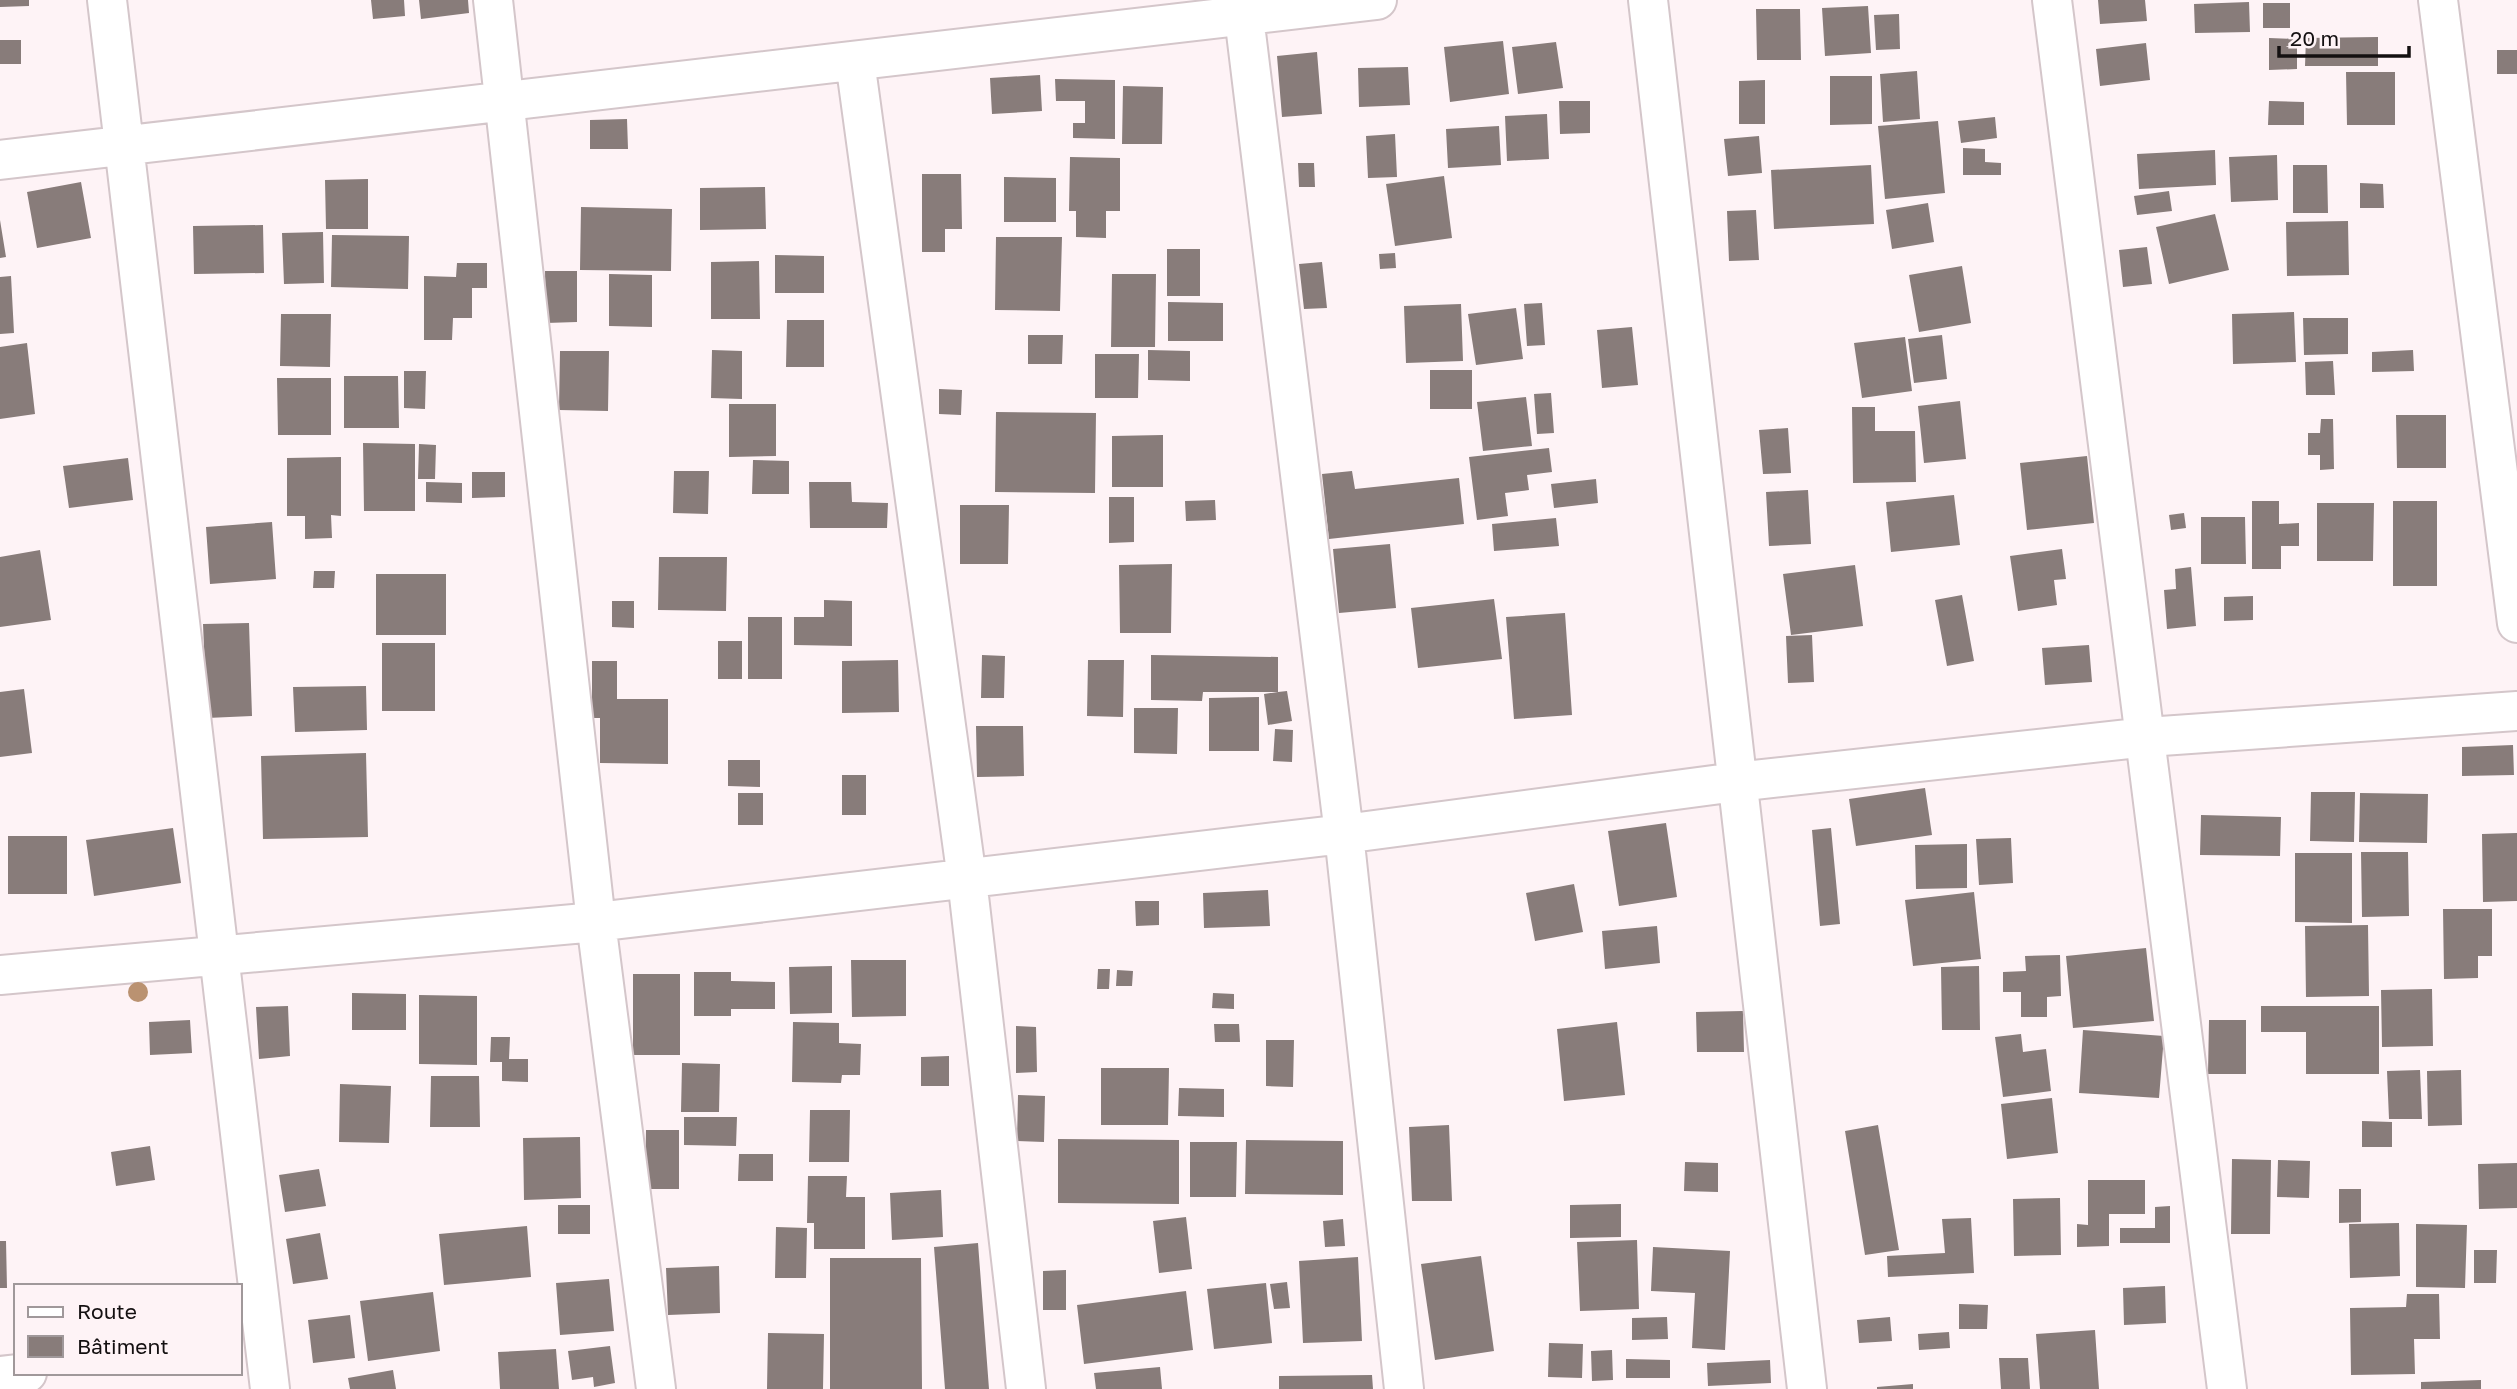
<svg xmlns="http://www.w3.org/2000/svg" width="2517" height="1389" viewBox="0 0 2517 1389" font-family="'Golos Text',sans-serif">
  <style>
    .building { fill: #887c7a }
    .lines { fill: none; stroke-linecap: round; stroke-linejoin: round }
    .minor-casing { stroke: #d4c6ca; stroke-width: 42 }
    .minor { stroke: #fff; stroke-width: 38 }
    .tree { fill: #ba9271 }
  </style>
  <rect width="100%" height="100%" fill="#fef3f6"/>
  <!-- building -->
  <path class="building" d="M0 0H29V6L0 7Z
    M371 0H404L405 16 373 19Z
    M419 0H468L469 13 421 19Z
    M2098 0H2145L2147 21 2100 24Z
    M2249 2 2250 32 2195 33 2194 4Z
    M2263 3H2290V28H2263Z
    M1868 6 1871 53 1825 56 1822 8Z
    M1756 9H1800L1801 60H1757Z
    M1899 14 1900 49 1876 50 1874 15Z
    M2378 37V66H2305L2306 38Z
    M2269 38 2297 39V69L2269 70Z
    M0 40H21V64H0Z
    M1503 41 1509 94 1450 102 1444 47Z
    M1556 42 1563 88 1518 94 1512 47Z
    M2146 43 2150 80 2100 86 2096 49Z
    M2497 50H2517V74H2497Z
    M1317 52 1322 114 1282 117 1277 56Z
    M1408 67 1410 105 1359 107 1358 68Z
    M1917 71 1920 119 1883 122 1880 74Z
    M2346 72H2395V125H2347Z
    M1040 75 1042 111 992 114 990 78Z
    M1830 76H1872V124L1830 125Z
    M1055 79 1115 80V139L1073 138V123H1085V101H1056Z
    M1765 80V124H1739V81Z
    M1123 86 1163 87 1162 144H1122Z
    M1559 101H1590V133L1560 134Z
    M2269 101 2304 102V125H2268Z
    M1547 114 1549 159 1507 161 1505 116Z
    M1995 117 1997 138 1961 143 1958 121Z
    M627 119 628 149H590V120Z
    M1938 121 1945 193 1885 199 1878 126Z
    M1499 126 1501 165 1448 168 1446 129Z
    M1395 134 1397 177 1368 178 1366 136Z
    M1759 136 1762 173 1728 176 1724 139Z
    M1963 148 1985 149V162L2001 163V175H1963Z
    M2215 150 2216 185 2139 189 2137 154Z
    M2277 155 2278 200 2231 202 2229 157Z
    M1070 157 1120 158V211H1106V238L1076 237V211H1069Z
    M1298 163H1314L1315 187H1299Z
    M1871 165 1874 224 1774 229 1771 170Z
    M2293 165H2327L2328 213H2293Z
    M922 174H961L962 229H945V252H922Z
    M1444 176 1452 238 1395 246 1386 184Z
    M1004 177 1056 178V222H1004Z
    M368 179V229H326L325 180Z
    M81 182 91 238 37 248 27 192Z
    M2360 183 2383 184 2384 208H2360Z
    M765 187 766 229 700 230V188Z
    M2169 191 2172 211 2137 215 2134 196Z
    M1928 203 1934 242 1892 249 1886 210Z
    M581 207 672 209 671 271 580 270Z
    M1756 210 1759 260 1729 261 1727 211Z
    M2215 214 2229 270 2169 284 2156 227Z
    M0 220 6 257 0 258Z
    M2348 221 2349 275 2287 276 2286 222Z
    M263 225 264 273 194 274 193 226Z
    M323 232 324 283 284 284 282 233Z
    M332 235 409 236 408 289 331 287Z
    M996 237H1062L1060 311 995 310Z
    M2147 247 2152 284 2123 287 2119 250Z
    M1167 249H1200V296H1167Z
    M1395 253 1396 268 1380 269 1379 254Z
    M775 255 824 256V293H775Z
    M759 261 760 319H711V262Z
    M1322 262 1327 308 1304 309 1299 264Z
    M457 263H487V288H472V318H453L452 340H424V276L456 277Z
    M1962 266 1971 323 1919 332 1909 275Z
    M545 271H577V322L546 323Z
    M609 274 652 275V327L609 326Z
    M1112 274H1156L1155 347H1111Z
    M11 276 14 333 0 334V277Z
    M1168 302 1223 303V341H1168Z
    M1542 303 1545 345 1527 346 1524 304Z
    M1461 304 1463 361 1406 363 1404 306Z
    M1516 308 1523 359 1476 365 1468 314Z
    M2294 312 2296 362 2233 364 2232 314Z
    M281 314H331L330 367 280 366Z
    M2303 318H2348V354L2304 355Z
    M787 320H824V367H786Z
    M1632 327 1638 385 1602 388 1597 330Z
    M1028 335H1063L1062 364H1028Z
    M1942 335 1947 379 1914 383 1908 339Z
    M1905 337 1912 391 1862 398 1854 343Z
    M27 343 35 414 0 419V347Z
    M712 350 742 351V399L711 398Z
    M1148 350 1190 351V381L1148 380Z
    M2413 350 2414 371 2372 372V352Z
    M560 351H609L608 411 559 410Z
    M1095 354H1139L1138 398H1095Z
    M2333 361 2335 395H2306L2305 362Z
    M1430 370H1472V409H1430Z
    M404 371H426L425 409 404 408Z
    M344 376H398L399 428H344Z
    M277 378H331V435H278Z
    M939 389 962 390 961 415 939 414Z
    M1551 393 1554 433 1537 434 1534 394Z
    M1526 397 1532 446 1483 451 1477 402Z
    M1960 401 1966 459 1924 463 1918 406Z
    M729 404H776V456L729 457Z
    M1852 407H1875V431H1915L1916 482 1853 483Z
    M996 412 1096 413 1095 493 995 492Z
    M2396 415H2446V468H2397Z
    M2321 419H2333L2334 469 2320 470V455H2308V433H2320Z
    M1788 428 1791 473 1763 474 1759 430Z
    M1163 435V487H1112V436Z
    M363 443 415 444V511H364Z
    M419 444 436 445 435 479H418Z
    M1549 448 1552 472 1527 475 1529 490 1505 493 1508 516 1477 520 1469 457Z
    M2087 456 2094 523 2027 530 2020 463Z
    M341 457V516L331 515 332 538 305 539V516H287V458Z
    M128 458 133 500 69 508 63 466Z
    M753 460 789 461V494H752Z
    M674 471H709L708 514 673 513Z
    M1352 471 1355 489 1459 478 1464 524 1329 539 1322 474Z
    M472 472H505V497L472 498Z
    M1596 479 1598 503 1554 508 1551 484Z
    M426 482 462 483V503L426 502Z
    M809 482H851L852 502 888 503 887 528H810Z
    M1808 490 1811 544 1769 546 1766 492Z
    M1954 495 1960 545 1891 552 1886 502Z
    M1109 497H1134V542L1109 543Z
    M1215 500 1216 520 1186 521 1185 501Z
    M2252 501H2279V524L2299 523V546H2281V569H2252Z
    M2393 501H2437V586H2393Z
    M2317 503H2374L2373 561H2317Z
    M960 505H1009L1008 564H960Z
    M2184 513 2186 528 2171 530 2169 515Z
    M2201 517H2245L2246 564H2201Z
    M1556 518 1559 546 1494 551 1492 524Z
    M272 522 276 579 210 584 206 527Z
    M1390 544 1396 608 1339 613 1333 549Z
    M2062 549 2066 579 2054 580 2057 605 2018 611 2010 556Z
    M40 550 51 620 0 627V557Z
    M659 557H727L726 611 658 610Z
    M1172 564 1171 633H1120L1119 565Z
    M1855 565 1863 626 1791 635 1783 574Z
    M2191 567 2196 626 2167 629 2164 590 2176 589 2175 569Z
    M314 571H335L334 588H313Z
    M376 574H446V635H376Z
    M1962 595 1974 661 1947 666 1935 600Z
    M2253 596V620L2224 621V597Z
    M1494 599 1502 659 1418 668 1411 608Z
    M824 600 852 601V646L794 645V617H824Z
    M612 601H634V628L612 627Z
    M1565 613 1572 715 1514 719 1506 617Z
    M748 617H782V679H748Z
    M249 623 252 716 207 718 203 624Z
    M1812 635 1814 682 1788 683 1786 636Z
    M718 641H742V679H718Z
    M382 643H435V711H382Z
    M2089 645 2092 682 2045 685 2042 648Z
    M982 655 1005 656 1004 698H981Z
    M1151 655 1278 657V692L1287 691 1292 721 1268 725 1264 694 1278 692H1203L1202 701 1151 700Z
    M898 660 899 712 842 713V661Z
    M1088 660H1124L1123 717 1087 716Z
    M592 661H617V699H668V764L600 763V718H592Z
    M366 686 367 730 295 732 293 687Z
    M24 689 32 753 0 757V692Z
    M1259 697V751H1209V698Z
    M1134 708H1178L1177 754 1134 753Z
    M976 726H1023L1024 776 977 777Z
    M1275 729 1293 730 1292 762 1273 761Z
    M2513 745 2514 775 2462 776V747Z
    M366 753 368 837 263 839 261 756Z
    M728 760H760V787L728 786Z
    M842 775H866V815H842Z
    M1925 788 1932 835 1856 846 1849 799Z
    M2311 792H2355L2354 842 2310 841Z
    M738 793H763V825H738Z
    M2360 793 2428 794 2427 843 2359 842Z
    M2201 815 2281 817 2280 856 2200 855Z
    M1666 823 1677 897 1619 906 1608 831Z
    M173 828 181 883 94 896 86 840Z
    M1831 828 1840 924 1820 926 1812 830Z
    M2517 833V901L2483 902 2482 834Z
    M8 836H67V894H8Z
    M2011 838 2013 883 1979 885 1976 839Z
    M1967 844V888L1916 889 1915 845Z
    M2361 852H2408L2409 916 2362 917Z
    M2295 853H2352V923L2295 922Z
    M1574 884 1583 932 1535 941 1526 893Z
    M1268 890 1270 926 1204 928 1203 893Z
    M1974 892 1981 959 1913 966 1905 900Z
    M1135 901H1159V925L1136 926Z
    M2443 909H2492V956H2478V978L2444 979Z
    M2368 925 2369 996 2306 997 2305 926Z
    M1657 926 1660 963 1605 969 1602 931Z
    M2146 948 2154 1021 2073 1028 2066 956Z
    M2060 955 2061 996 2047 997V1017H2021V992H2003V972L2026 971 2025 956Z
    M851 960H906V1016L852 1017Z
    M832 966V1013L790 1014 789 967Z
    M1979 966 1980 1030H1942L1941 967Z
    M1098 969H1110L1109 989H1097Z
    M1117 970 1133 971 1132 986H1116Z
    M694 972H731V981L775 982V1009H731V1016H694Z
    M633 974H680V1055H633Z
    M2432 989 2433 1046 2382 1047 2381 990Z
    M352 993 406 994V1030H352Z
    M1213 993 1234 994V1009L1212 1008Z
    M419 995 477 996V1065L419 1064Z
    M288 1006 290 1056 259 1059 256 1007Z
    M2261 1006H2379V1074H2306V1032H2261Z
    M1743 1011 1744 1052H1697L1696 1012Z
    M190 1020 192 1053 150 1055 149 1022Z
    M2209 1020H2246V1074H2208Z
    M793 1022 839 1023V1043L861 1044 860 1075H842L841 1083 792 1082Z
    M1617 1022 1625 1095 1564 1101 1557 1029Z
    M1214 1024H1239L1240 1042H1215Z
    M1016 1026 1036 1027 1037 1072 1016 1073Z
    M2083 1030 2164 1036 2159 1098 2079 1093Z
    M2021 1034 2023 1052 2046 1049 2051 1091 2003 1097 1995 1037Z
    M491 1037H510L509 1059H528V1082L502 1081V1062H490Z
    M1266 1040H1294L1293 1087 1266 1086Z
    M949 1056V1086H921V1057Z
    M682 1063 720 1064 719 1112H681Z
    M1101 1068H1169L1168 1125H1101Z
    M2420 1070 2422 1119H2389L2387 1071Z
    M2461 1070 2462 1125 2428 1126 2427 1071Z
    M431 1076H479L480 1127H430Z
    M340 1084 391 1086 389 1143 339 1142Z
    M1179 1088 1224 1089V1117L1178 1116Z
    M1018 1095 1045 1096 1044 1142 1017 1141Z
    M2052 1098 2058 1153 2007 1159 2001 1104Z
    M810 1110H850L849 1162H809Z
    M684 1117H737L736 1146 684 1145Z
    M2362 1121 2392 1122V1147H2362Z
    M1449 1125 1452 1201H1412L1409 1127Z
    M1878 1125 1899 1250 1865 1255 1845 1131Z
    M646 1130H679V1189H645Z
    M580 1137 581 1198 524 1200 523 1138Z
    M1058 1139 1179 1140V1204L1058 1203Z
    M1246 1140 1343 1141V1195L1245 1194Z
    M1190 1142H1237L1236 1197H1190Z
    M150 1146 155 1180 116 1186 111 1152Z
    M739 1154H773V1181H738Z
    M2232 1159 2271 1160 2270 1234H2231Z
    M2278 1160 2310 1161 2309 1198 2277 1197Z
    M1685 1162 1718 1163V1192L1684 1191Z
    M2517 1163V1208L2479 1209 2478 1164Z
    M319 1169 326 1206 285 1212 279 1175Z
    M808 1176H847L846 1197H865V1249H814V1223H807Z
    M2088 1180H2145V1214H2109V1246L2077 1247V1224L2088 1225Z
    M2339 1189H2361V1222L2339 1223Z
    M941 1190 943 1237 892 1240 890 1193Z
    M2060 1198 2061 1255 2014 1256 2013 1199Z
    M1621 1204V1237L1570 1238V1205Z
    M558 1205H590V1234H558Z
    M2170 1206V1243H2120V1228H2155V1207Z
    M1186 1217 1192 1269 1159 1273 1153 1221Z
    M1971 1218 1974 1273 1888 1277 1887 1256 1945 1253 1942 1219Z
    M1343 1219 1345 1246 1325 1247 1323 1221Z
    M2399 1223 2400 1276 2350 1278 2349 1224Z
    M2416 1224 2467 1225 2465 1288 2416 1287Z
    M527 1226 531 1277 444 1285 439 1234Z
    M776 1227 807 1228 806 1278H775Z
    M320 1233 328 1279 293 1284 286 1239Z
    M1637 1240 1639 1309 1580 1311 1577 1242Z
    M0 1241H6L7 1288H0Z
    M978 1243 989 1389H945L934 1247Z
    M1653 1247 1730 1251 1725 1350 1692 1348 1695 1293 1651 1291Z
    M2474 1250H2497L2496 1283H2474Z
    M1481 1256 1494 1351 1435 1360 1421 1264Z
    M1358 1257 1362 1341 1303 1343 1299 1261Z
    M830 1258H921L922 1389H830Z
    M719 1266 720 1313 668 1315 666 1268Z
    M1066 1270V1310H1043V1271Z
    M609 1279 614 1331 560 1335 556 1283Z
    M1287 1282 1290 1308 1274 1309 1270 1284Z
    M1266 1283 1272 1343 1214 1349 1207 1289Z
    M2165 1286 2166 1323 2124 1325 2123 1288Z
    M1186 1291 1193 1350 1084 1364 1077 1305Z
    M433 1292 440 1351 368 1361 360 1301Z
    M2407 1294H2439L2440 1339H2414L2415 1374 2351 1375 2350 1308 2406 1307Z
    M1959 1304 1988 1305 1987 1329H1959Z
    M350 1315 355 1358 313 1363 308 1320Z
    M1667 1317 1668 1339 1632 1340V1318Z
    M1890 1317 1892 1341 1859 1343 1857 1320Z
    M2095 1330 2099 1389H2040L2036 1334Z
    M1949 1332 1950 1348 1919 1350 1918 1334Z
    M768 1333 824 1334 823 1389H767Z
    M1549 1343 1583 1344 1582 1378 1548 1377Z
    M610 1346 615 1383 594 1387 593 1377 572 1380 568 1351Z
    M556 1349 559 1389H500L498 1352Z
    M1612 1350 1613 1380 1592 1381 1591 1351Z
    M1999 1358H2028L2030 1389H2001Z
    M1626 1359 1670 1360V1378H1626Z
    M1770 1360 1771 1383 1708 1386 1707 1363Z
    M1160 1367 1162 1389H1096L1094 1373Z
    M393 1370 396 1389H350L348 1378Z
    M1372 1375 1373 1389H1279V1376Z
    M2481 1380V1389H2421V1382Z
    M1913 1384V1389H1877V1387Z"/>
  <g class="lines">
    <defs>
      <path id="minor" d="M107 0 270 1389
        M493 0 596 922 656 1389
        M1242 0 1344 834 1404 1389
        M1648 0 1807 1389
        M2052 0 2227 1389
        M2438 0 2517 623
        M855 61 967 879 1026 1389
        M0 160 1377 0
        M0 975 596 922 1344 834 1736 782 2147 737 2517 711
        M0 1376 27 1373"/>
    </defs>
    <!-- minor casing -->
    <use href="#minor" class="minor-casing"/>
    <!-- minor -->
    <use href="#minor" class="minor"/>
  </g>
  <!-- trees -->
  <circle class="tree" cx="138" cy="992" r="10"/>
  <!-- legend -->
  <rect x="14" y="1284" width="228" height="91" fill="#fef3f6" stroke="#a0989a" stroke-width="2"/>
  <rect x="28" y="1307" width="35" height="10" fill="#ffffff" stroke="#a0989a" stroke-width="2"/>
  <text x="77" y="1319" font-size="21" fill="#141011">Route</text>
  <rect x="28" y="1336" width="35" height="21" fill="#887c7a" stroke="#a0989a" stroke-width="2"/>
  <text x="77" y="1354" font-size="21" fill="#141011">Bâtiment</text>
  <!-- scale -->
  <path d="M2279 46v10h130v-10" fill="none" stroke="#141011" stroke-width="3.5"/>
  <text x="2290" y="46" font-size="21" fill="#141011" stroke="#fef3f6" stroke-width="5" paint-order="stroke">20 m</text>
</svg>
